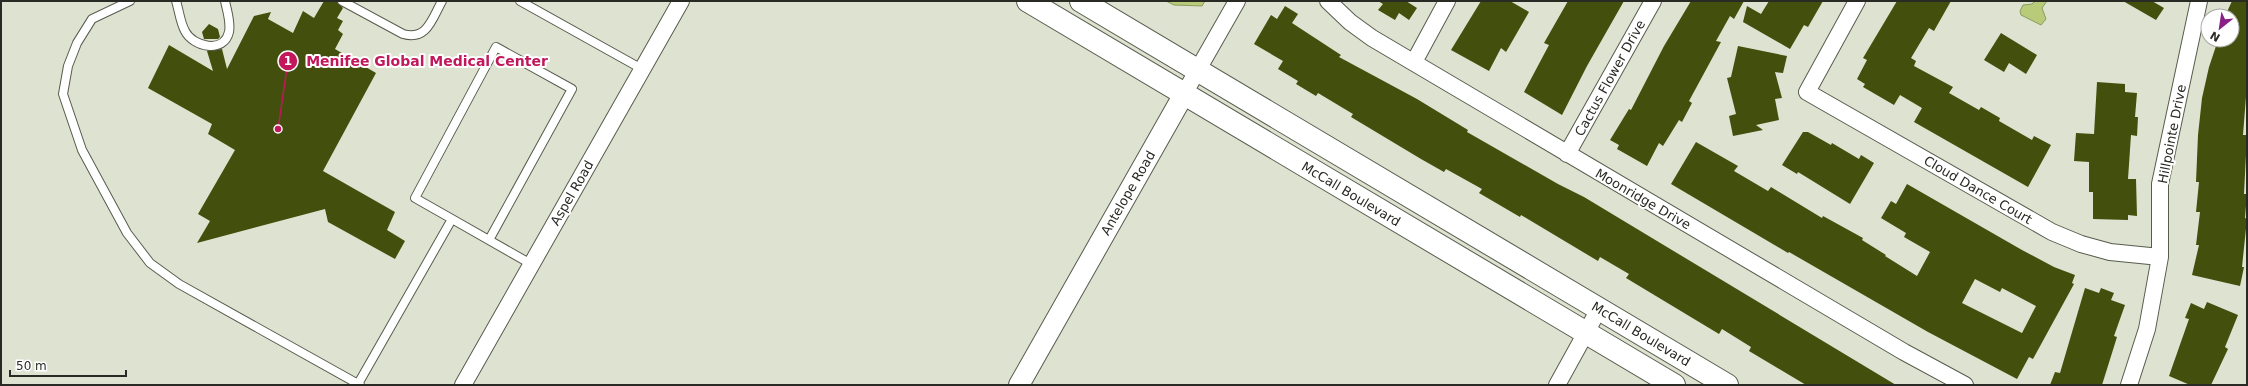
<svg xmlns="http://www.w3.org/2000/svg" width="2248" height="386" viewBox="0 0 2248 386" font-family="'DejaVu Sans',sans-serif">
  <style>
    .water { fill: #b7cb78; stroke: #8c9b5f }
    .building { fill: #434f0d; fill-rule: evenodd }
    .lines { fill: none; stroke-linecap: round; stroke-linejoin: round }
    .service-casing { stroke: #575c4d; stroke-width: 10 }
    .minor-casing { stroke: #575c4d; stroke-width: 18 }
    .tertiary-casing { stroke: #575c4d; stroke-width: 22 }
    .secondary-casing { stroke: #575c4d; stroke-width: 24 }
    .service { stroke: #fff; stroke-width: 8 }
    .minor { stroke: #fff; stroke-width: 16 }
    .tertiary { stroke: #fff; stroke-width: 20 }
    .secondary { stroke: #fff; stroke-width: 22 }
    .labels { text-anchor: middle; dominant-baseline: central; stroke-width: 4; stroke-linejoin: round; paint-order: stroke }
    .street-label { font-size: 13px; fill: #292a24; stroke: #fff }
    .leader { fill: none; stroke: #c2185b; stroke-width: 1.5 }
    .callout-dot { fill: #c2185b; stroke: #fff; stroke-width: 1.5 }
    .mark-label { font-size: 12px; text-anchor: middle; font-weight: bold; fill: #fff }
    .callout-label { font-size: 14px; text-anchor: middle; font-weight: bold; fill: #c2185b; stroke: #fff; stroke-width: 4; stroke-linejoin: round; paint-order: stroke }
  </style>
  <rect width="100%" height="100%" fill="#dee3d1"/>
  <!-- water -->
  <path class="water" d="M1166 1H1205L1202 6 1174 5Z
    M2035 1H2047L2042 8 2046 19 2041 25 2021 15 2020 11 2023 5 2032 4Z"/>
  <!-- building -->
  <path class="building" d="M324 1H337L343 8 337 18 343 21 338 30 343 34 335 49 376 73 323 171 395 212 387 230 405 241 395 259 328 222 325 209 197 243 210 221 198 214 235 150 208 134 212 124 148 88 169 45 213 71 207 51 222 49 227 69 254 16 271 12 268 19 293 33 303 11 314 18Z
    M1378 1H1406L1417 8 1409 20 1399 13 1395 20 1378 10 1383 4Z
    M1481 1H1510L1529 12 1506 52 1501 48 1489 71 1451 50Z
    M1568 1H1624L1587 66 1562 115 1524 92 1549 45 1544 43Z
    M1691 1H1744L1734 19 1730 16 1716 41 1721 42 1689 101 1692 103 1682 122 1679 120 1663 146 1659 143 1647 166 1617 149 1619 145 1610 140 1629 109 1631 110 1664 46Z
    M1769 1H1823L1808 27 1804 25 1790 49 1743 22 1747 6 1761 14Z
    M1897 1H1951L1934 31 1929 28 1911 58 1916 61 1914 66 1953 87 1949 93 1979 110 1981 107 2000 118 1999 121 2032 140 2034 136 2051 145 2028 187 1914 122 1922 108 1900 95 1894 105 1863 87 1865 84 1857 79 1867 60 1863 58Z
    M2123 1H2152L2164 8 2156 20Z
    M2232 1H2247V84L2243 135H2247L2244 194H2247L2245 218 2247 219 2242 267H2244L2240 286 2192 275 2199 245H2196L2200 212H2196L2199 182H2196L2198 135 2202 98 2209 67 2218 40H2232L2238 20 2226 14Z
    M1285 6 1298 14 1292 23 1341 55 1339 57 1417 99 1468 130 1467 132 1558 184 1584 197 1896 385H1806L1749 351 1751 347 1722 329 1719 334 1626 278 1629 274 1600 257 1598 261 1521 215 1520 217 1479 193 1482 189 1446 169 1444 172 1421 159 1351 117 1353 114 1318 93 1316 96 1296 84 1298 81 1278 69 1283 61 1254 44 1271 15 1277 19Z
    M209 24 218 29 220 37 218 39H204L202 32Z
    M2001 33 2037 55 2026 74 2009 63 2004 72 1984 60Z
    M1738 46 1787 56 1783 73 1775 72 1782 98 1775 99 1779 120 1756 125 1763 130 1733 136 1729 116 1736 114 1727 78 1731 77Z
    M2097 82 2125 84V92L2137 93 2135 117H2138L2137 136 2131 135 2128 179H2136L2137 216 2128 215V220L2093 219V192H2089V162L2074 161 2076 133 2094 134Z
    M1803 132H1808L1831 145 1832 143 1859 159 1861 155 1874 163 1850 204 1798 172 1797 174 1782 165Z
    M1696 142 1738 166 1734 171 1768 191 1771 187 1822 218 1823 216 1863 238 1862 240 1886 255 1885 256 1917 276 1930 252 1904 237 1906 233 1881 218 1891 201 1896 204 1907 184 2022 250 2054 267 2075 275 2072 283 2074 284 2033 359 2029 357 2017 379 1928 332 1789 252 1788 253 1671 184ZM1975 279 2000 292 2002 288 2036 306 2022 333 1962 303Z
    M2085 288 2099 293 2101 288 2114 293 2111 300 2125 305 2114 336 2117 337 2102 385H2050L2055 372 2060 373Z
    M2207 302 2238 315 2225 347 2228 349 2211 385H2190L2169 376 2189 319 2185 318 2191 303 2204 309Z"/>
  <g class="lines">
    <defs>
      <path id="service" d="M130 1 92 19 77 43 68 66 63 94 82 150 127 233 150 263 179 284 360 385
        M176 1C179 10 180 22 185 31 193 47 224 54 229 32 231 22 227 11 225 1
        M342 1 403 34C427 41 432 19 442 1
        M520 1 642 69
        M452 219 415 198 496 47 572 89 489 240
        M358 384 452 219 531 264"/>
      <path id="minor" d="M1328 1 1350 22 1372 38 1904 352 1965 385
        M1857 1 1807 92 2052 232 2081 244 2110 252 2160 257
        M1414 62 1447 1
        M1184 94 1237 1
        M1567 154 1653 1
        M463 385 681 1
        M1557 385 1599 309
        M2129 385 2147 329 2160 257V184L2199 1"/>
      <path id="tertiary" d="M1019 385 1184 94"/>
      <path id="secondary" d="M1028 1 1674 385
        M1081 1 1727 385"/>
    </defs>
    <!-- service casing -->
    <use href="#service" class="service-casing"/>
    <!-- minor casing -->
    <use href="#minor" class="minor-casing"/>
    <!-- tertiary casing -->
    <use href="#tertiary" class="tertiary-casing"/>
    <!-- secondary casing -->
    <use href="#secondary" class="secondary-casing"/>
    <!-- service -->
    <use href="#service" class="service"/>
    <!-- minor -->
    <use href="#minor" class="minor"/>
    <!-- tertiary -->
    <use href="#tertiary" class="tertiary"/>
    <!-- secondary -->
    <use href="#secondary" class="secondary"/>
  </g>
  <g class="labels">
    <!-- street labels -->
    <g class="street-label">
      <text transform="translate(1610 78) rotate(-61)">Cactus Flower Drive</text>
      <text transform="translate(2172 134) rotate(-79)">Hillpointe Drive</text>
      <text transform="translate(1978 190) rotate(30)">Cloud Dance Court</text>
      <text transform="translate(572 193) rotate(-60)">Aspel Road</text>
      <text transform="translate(1128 193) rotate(-60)">Antelope Road</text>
      <text transform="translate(1351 194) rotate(31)">McCall Boulevard</text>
      <text transform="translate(1643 199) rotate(30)">Moonridge Drive</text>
      <text transform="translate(1641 334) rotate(31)">McCall Boulevard</text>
    </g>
  </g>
  <!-- callouts -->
  <path class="leader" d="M278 129L288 61"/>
  <g class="callout-dot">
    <circle cx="278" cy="129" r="4"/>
    <circle cx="288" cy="61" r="10"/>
  </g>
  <g class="mark-label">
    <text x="288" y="65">1</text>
  </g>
  <g class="callout-label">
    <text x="427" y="66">Menifee Global Medical Center</text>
  </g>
  <!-- border -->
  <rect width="2248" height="386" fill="none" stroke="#292a24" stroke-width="4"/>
  <!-- north arrow -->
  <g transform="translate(2220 28) rotate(210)"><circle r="19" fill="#ffffff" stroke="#a9aaa7"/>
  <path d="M0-3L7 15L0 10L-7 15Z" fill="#891e84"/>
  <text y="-6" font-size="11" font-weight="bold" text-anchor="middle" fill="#292a24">N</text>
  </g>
  <!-- scale -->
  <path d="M10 370v6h116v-6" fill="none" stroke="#292a24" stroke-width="2"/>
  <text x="16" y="370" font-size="12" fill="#292a24" stroke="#ffffff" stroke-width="3" paint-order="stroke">50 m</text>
</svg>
